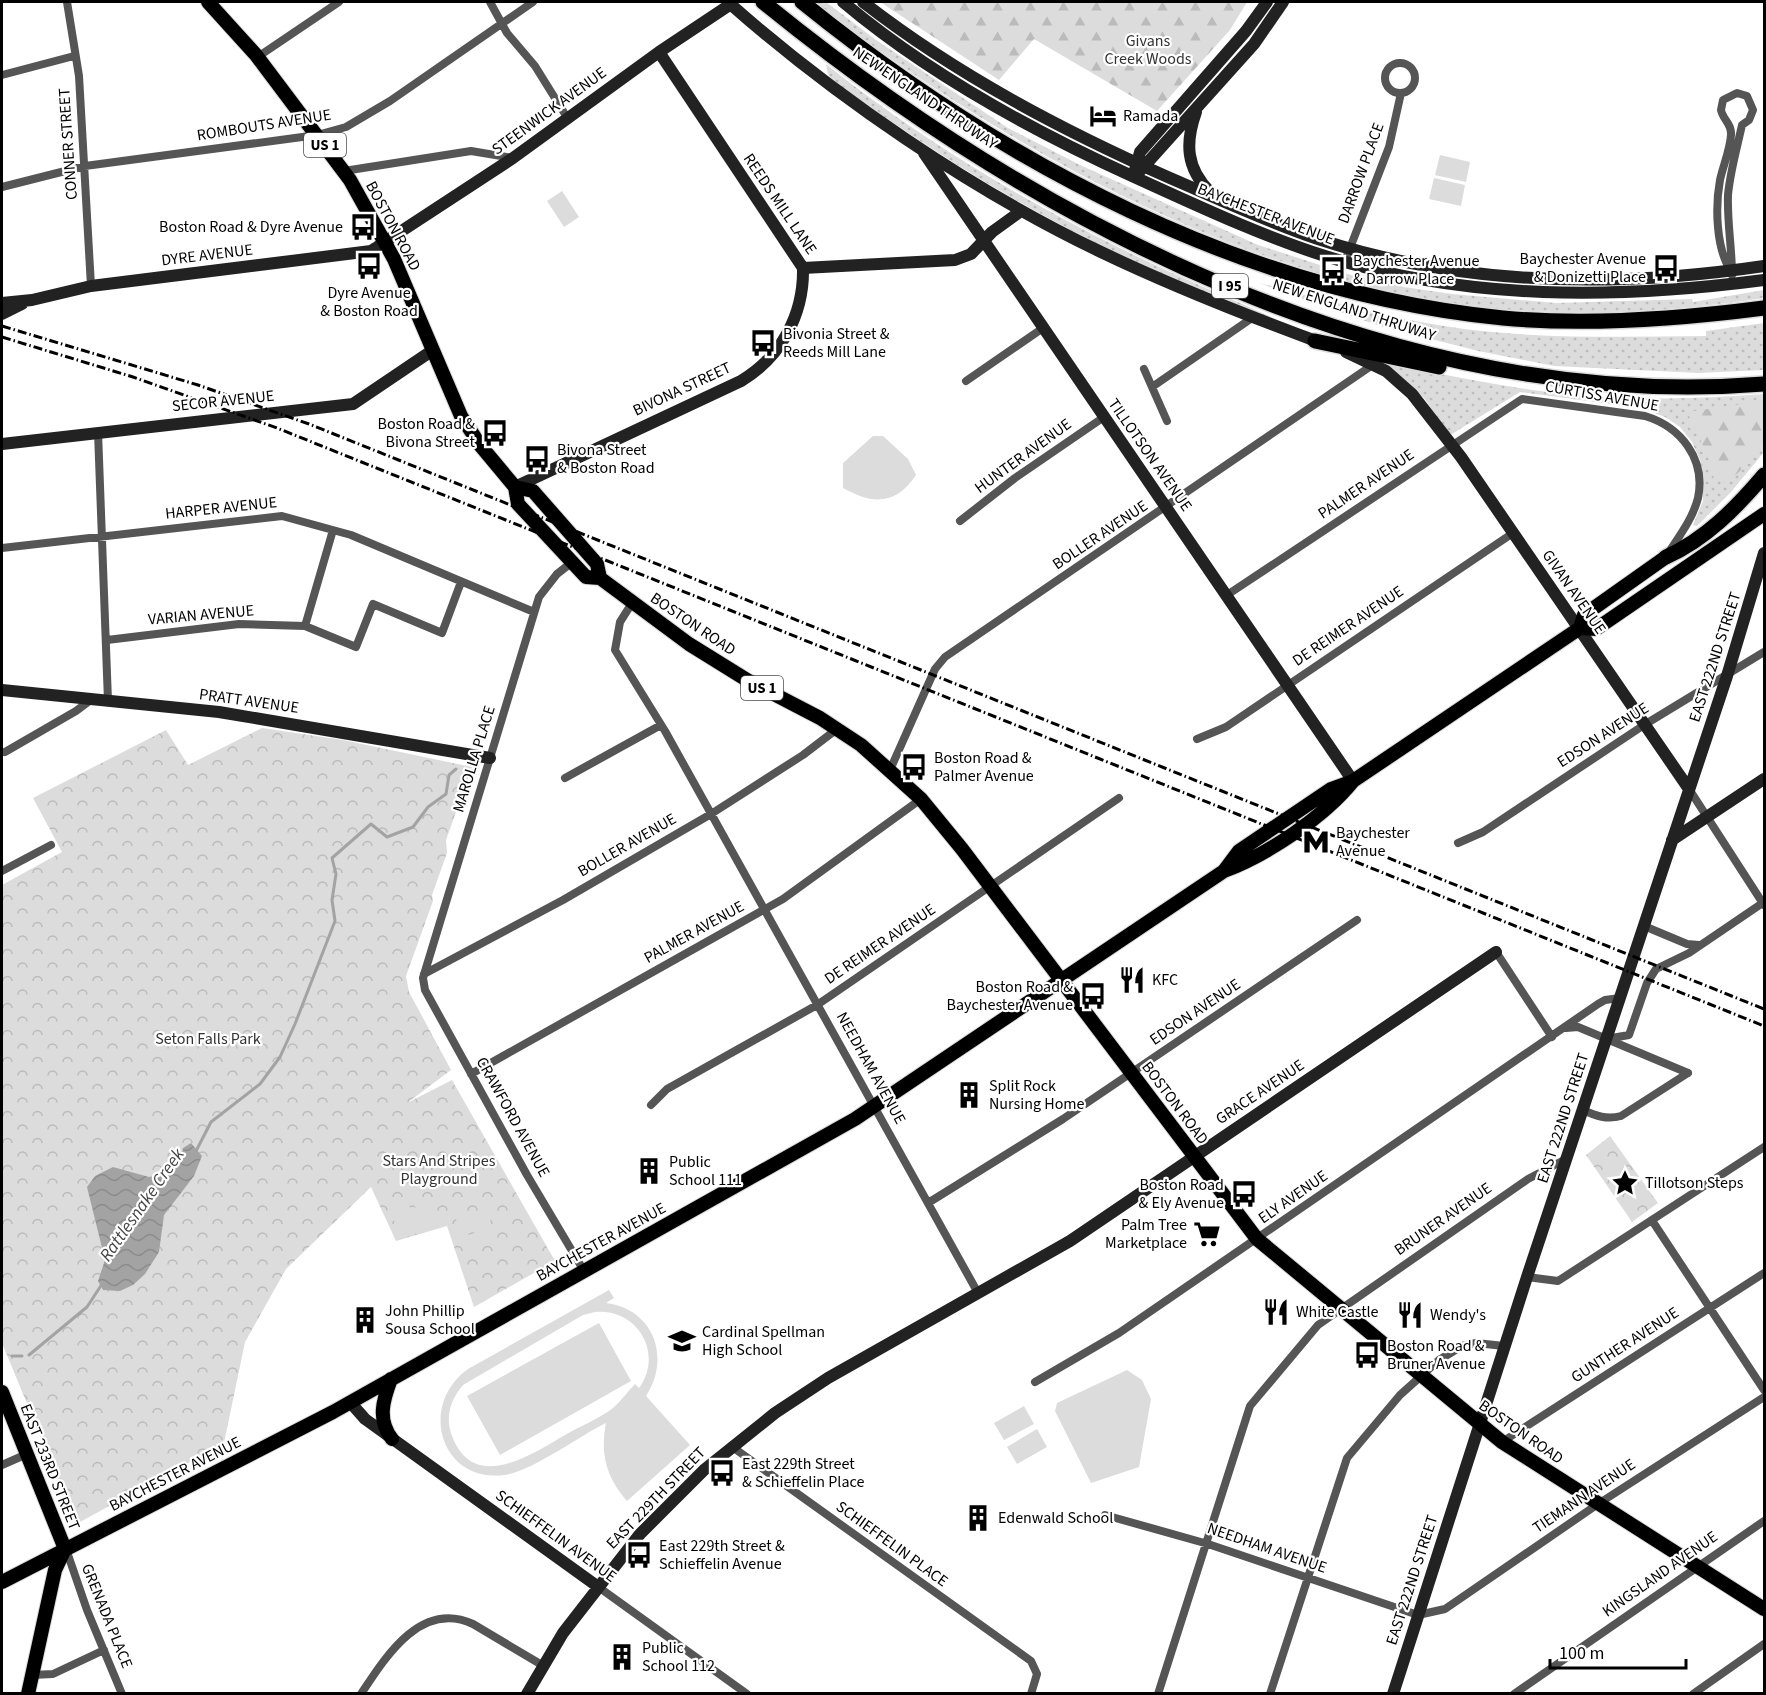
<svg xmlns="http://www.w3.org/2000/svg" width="1766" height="1695" viewBox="0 0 1766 1695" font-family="'Source Sans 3',sans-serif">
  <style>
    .grass { fill: url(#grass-dots) }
    .forest { fill: url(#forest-firs) }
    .park { fill: url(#park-crowns) }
    .garden { fill: #dcdcdc; fill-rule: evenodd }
    .water { fill: url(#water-waves) }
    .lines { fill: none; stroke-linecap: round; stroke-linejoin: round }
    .stream { stroke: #a3a3a3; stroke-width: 3 }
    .primary-casing { stroke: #dbdbdb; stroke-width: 16 }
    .highway-casing { stroke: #dbdbdb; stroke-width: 18 }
    .street { stroke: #555; stroke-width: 8 }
    .secondary { stroke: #222; stroke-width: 12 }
    .primary { stroke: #000; stroke-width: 14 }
    .highway { stroke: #000; stroke-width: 15 }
    .rail { stroke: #000; stroke-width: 3; stroke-dasharray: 9 3 1.5 3; stroke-linecap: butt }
    .labels { text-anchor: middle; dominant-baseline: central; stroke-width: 4.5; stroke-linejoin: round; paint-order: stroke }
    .shield { fill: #fff; stroke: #4c4c4c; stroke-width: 1.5 }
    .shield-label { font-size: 15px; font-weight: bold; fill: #000 }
    .park-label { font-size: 16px; fill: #333; stroke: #fff }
    .street-label { font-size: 16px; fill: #000; stroke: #fff }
    .poi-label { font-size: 16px; fill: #000; stroke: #fff; text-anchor: start }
    .water-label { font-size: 18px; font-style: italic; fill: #444; stroke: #fff }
  </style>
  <defs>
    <pattern id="grass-dots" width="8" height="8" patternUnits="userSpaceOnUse" patternTransform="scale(1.5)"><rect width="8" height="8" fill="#dcdcdc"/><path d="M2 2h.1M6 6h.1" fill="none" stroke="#bbb" stroke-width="1.8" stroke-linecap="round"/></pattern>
    <pattern id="forest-firs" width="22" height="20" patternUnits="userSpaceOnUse" patternTransform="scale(1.5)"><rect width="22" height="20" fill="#dcdcdc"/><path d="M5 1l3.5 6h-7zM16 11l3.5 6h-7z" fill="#bbb"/></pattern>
    <pattern id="park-crowns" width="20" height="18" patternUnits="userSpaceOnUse" patternTransform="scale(1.5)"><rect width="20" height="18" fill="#dcdcdc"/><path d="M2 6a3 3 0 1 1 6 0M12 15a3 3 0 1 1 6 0" fill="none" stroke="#bbb"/></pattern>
    <pattern id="water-waves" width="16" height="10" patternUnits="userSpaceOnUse" patternTransform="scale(1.5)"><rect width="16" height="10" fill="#a3a3a3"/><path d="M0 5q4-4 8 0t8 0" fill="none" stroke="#8b8b8b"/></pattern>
  </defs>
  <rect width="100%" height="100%" fill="#fff"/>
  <!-- grass -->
  <path class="grass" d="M813 2H826L876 40 1008 128 1080 165 1258 245 1351 275 1404 287 1452 294 1556 303 1692 299 1693 302 1764 290V298C1639 317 1504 320 1380 290 1172 240 982 130 813 2Z
    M826 64C916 136 1015 196 1118 247 1171 274 1226 296 1280 321 1140 273 1010 203 889 120 875 110 839 89 830 77 827 74 827 68 826 64Z
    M1259 283C1327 300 1394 320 1464 329 1544 339 1625 337 1706 336V331L1764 323V370L1698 373 1554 366 1478 351 1377 325Z
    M1384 363C1433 372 1483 383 1532 390 1609 401 1687 400 1764 394V452L1731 492 1697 526 1693 525 1703 501 1701 462 1692 442 1680 427 1665 417 1641 408 1520 392 1452 434 1447 432 1424 398Z"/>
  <!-- forest -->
  <path class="forest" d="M880 2H1247L1230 30 1157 111 1034 39 999 80Z
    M1764 401V439L1740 471 1726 483 1714 479 1708 456 1687 412Z"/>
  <!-- park -->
  <path class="park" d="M262 728 343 740 472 767 446 840 447 853 432 895 433 901 406 976 409 992 451 1070 407 1103 452 1080 555 1261 474 1307 447 1226 396 1241 371 1187 286 1269 245 1342 224 1443 80 1522H76L2 1343V885L62 852 33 798 166 730 188 765Z
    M1610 1136 1658 1203 1632 1222 1586 1155Z"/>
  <!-- garden -->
  <path class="garden" d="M1440 155 1470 162 1466 182 1435 175Z
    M1434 178 1465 185 1461 206 1429 199Z
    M562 191 579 217 564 227 547 201Z
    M873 436H883L908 459 916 475C896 505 873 505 843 488V463Z
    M432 1197 441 1225 423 1231 414 1203Z
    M409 1205 418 1233 400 1239 391 1211Z
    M487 1209 491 1223 461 1233 456 1219Z
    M493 1227 497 1241 467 1251 462 1237Z
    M609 1290 614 1298 606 1303C654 1309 671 1358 646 1396L690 1445 627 1501C606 1477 600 1454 606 1423 579 1436 531 1472 504 1475 440 1483 418 1405 468 1369ZM595 1312C638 1308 664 1354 639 1388L635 1384C627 1392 621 1401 613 1408 599 1419 580 1426 565 1435 532 1454 474 1494 452 1436 445 1418 450 1400 463 1385L583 1315Z
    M599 1323 631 1381 500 1455 467 1396Z
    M1127 1370 1142 1380 1151 1399 1139 1467 1091 1483 1055 1411 1057 1403Z
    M1024 1406 1034 1424 1004 1440 994 1423Z
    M1037 1429 1047 1447 1017 1464 1007 1447Z"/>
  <!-- water -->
  <path class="water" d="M191 1143 202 1156 194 1176 164 1215 159 1252 145 1274 133 1285 120 1291 103 1290 98 1281 105 1260 87 1187 95 1176 113 1167 149 1177 160 1175 165 1177 171 1166 181 1160 183 1148Z"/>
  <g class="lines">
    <!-- stream -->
    <path class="stream" d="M196 1151 211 1122 260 1084 280 1057 295 1024 335 921 332 900 336 874 332 858 371 824 387 837 413 827 428 807 446 794 449 775 456 769
      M29 1355 87 1307 102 1284
      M12 1356H22"/>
    <defs>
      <path id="primary" d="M208 2 256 55 350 180 394 259 461 416 480 445 515 487 518 504 586 577 600 578 689 644 747 680 820 718 861 745 921 799 962 849 1257 1239 1502 1442 1764 1609
        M515 487 533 491 597 564 600 578
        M1580 628 1584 615 1666 557
        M1224 871 1239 851 1331 789 1353 781 1580 628 1596 629 1764 514
        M391 1379C383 1400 377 1420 392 1439
        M2 1392 65 1549
        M2 1582 333 1412 855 1119 1224 871C1267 855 1324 817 1353 781
        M28 1694 55 1570 65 1549"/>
      <path id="highway" d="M763 2C1038 226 1400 413 1764 384
        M802 2C1001 163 1246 293 1503 318 1590 326 1679 319 1764 308
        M1315 341 1439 367
        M1666 557C1706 539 1736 508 1764 475"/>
    </defs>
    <!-- primary casing -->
    <use href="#primary" class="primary-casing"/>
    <!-- highway casing -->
    <use href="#highway" class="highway-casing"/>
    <!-- street -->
    <path class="street" d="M67 2 79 76 91 286
      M490 2 507 33 535 66 568 119
      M256 55 262 54 339 2
      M1385 78a15 15 0 1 1 30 0a15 15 0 1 1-30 0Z
      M2 75 74 56
      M344 171 471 151 513 158
      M2 187 85 166 317 135 346 127 390 101 533 2
      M1345 261 1389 147 1401 93
      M1731 271C1716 249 1715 207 1720 180 1723 166 1730 150 1731 135 1732 124 1723 120 1721 110L1723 100 1737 93 1747 96 1753 110 1749 120 1742 125C1737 148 1730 172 1728 195 1727 222 1732 248 1732 275
      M1144 369 1167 421
      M966 381 1043 328
      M1152 387 1252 318
      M98 432 108 701
      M960 521 1015 478 1104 417
      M2 548 282 516 351 535 534 612
      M571 563 557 574 539 597 423 978 425 990 527 1175 584 1271
      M1227 595 1522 399 1645 416C1681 427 1706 459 1698 498 1693 518 1680 535 1669 552
      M632 603 620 622 615 650 665 731 978 1293
      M305 626 356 647 373 604 442 633 461 582
      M107 640 239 624 305 626 333 530
      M1197 739 1226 727 1513 533
      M5 752 76 711 92 699
      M890 770 935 669 945 657 1374 364
      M565 778 661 725
      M1689 789 1764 905
      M1458 843 1483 832 1644 725 1764 652
      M2 871 51 845
      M1644 926 1687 944 1699 945
      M1496 952 1552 1037
      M424 974 563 900 711 814 803 755 837 729
      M1566 1028 1578 1027 1688 1073
      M1606 1039 1629 1035 1647 983 1656 969 1689 953 1764 902
      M471 1074 783 899 921 799
      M651 1105 667 1089 817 1005 1119 798
      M1583 1110C1596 1116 1607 1120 1621 1116L1688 1073
      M928 1203 1063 1119 1357 920
      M1653 1222 1764 1390
      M1527 1277 1558 1281 1764 1147
      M1035 1382 1119 1333 1598 1004 1605 1000 1620 998
      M1502 1442 1764 1273
      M731 1446 1031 1661 1037 1674 1031 1694
      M2 1465 27 1454
      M1105 1515 1208 1544 1418 1615 1445 1609 1598 1504 1764 1397
      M66 1549 87 1610 122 1694
      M597 1586 747 1694
      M32 1675 53 1674 104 1650
      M361 1694C386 1656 421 1600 473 1624L542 1665
      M1158 1694 1250 1406 1318 1325 1528 1179 1566 1159
      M1270 1694 1347 1458 1400 1395 1439 1360 1462 1346 1476 1343 1504 1346
      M1514 1694 1764 1521
      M1693 1694 1764 1644"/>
    <!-- secondary -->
    <path class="secondary" d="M728 2C834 96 973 191 1101 252 1174 287 1248 316 1324 344
      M843 2C926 72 1033 131 1132 176 1196 205 1259 235 1325 256 1468 301 1618 299 1764 280
      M863 2C957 75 1062 130 1170 178 1219 199 1267 222 1318 239 1462 286 1616 288 1764 266
      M659 52 803 268 955 260 971 254 992 232 1021 211
      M1196 112C1185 143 1186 168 1210 192
      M924 153 1353 781
      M1135 170 1140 152 1246 31 1267 2
      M1139 172 1254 44 1283 2
      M2 303 32 300 91 286 371 251 513 158 659 52 731 4
      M2 314 22 304
      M1346 352 1386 371 1412 394 1461 457 1689 789
      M2 444 353 404 433 350
      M515 487 741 381C781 357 804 315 803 268
      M2 690 219 712 490 758
      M1672 840 1764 779
      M350 1402 365 1419 597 1586
      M527 1694 563 1633 640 1534 704 1470 775 1413 828 1378 1070 1241 1496 952
      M1393 1694 1527 1277 1727 676 1764 553"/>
    <!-- primary -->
    <use href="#primary" class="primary"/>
    <!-- highway -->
    <use href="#highway" class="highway"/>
    <!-- rail -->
    <path class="rail" d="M2 326 198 385 309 424 1764 1009
      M2 337 133 377 277 428 1764 1026"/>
  </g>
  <!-- icons -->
  <defs>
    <symbol id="hotel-bare" viewBox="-9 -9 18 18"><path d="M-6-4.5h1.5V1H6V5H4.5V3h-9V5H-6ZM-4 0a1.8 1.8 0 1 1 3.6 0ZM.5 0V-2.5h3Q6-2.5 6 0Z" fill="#000" stroke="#fff" stroke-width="2.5" paint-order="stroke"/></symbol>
    <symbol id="bus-bare" viewBox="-9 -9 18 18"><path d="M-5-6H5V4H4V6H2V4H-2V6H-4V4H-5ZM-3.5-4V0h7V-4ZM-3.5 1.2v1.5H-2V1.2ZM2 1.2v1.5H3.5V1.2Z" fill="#000" stroke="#fff" stroke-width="2.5" paint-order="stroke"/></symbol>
    <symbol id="metro-bare" viewBox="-9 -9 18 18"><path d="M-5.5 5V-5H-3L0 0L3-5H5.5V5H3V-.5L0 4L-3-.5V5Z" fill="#000" stroke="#fff" stroke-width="2.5" paint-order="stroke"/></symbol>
    <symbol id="restaurant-bare" viewBox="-9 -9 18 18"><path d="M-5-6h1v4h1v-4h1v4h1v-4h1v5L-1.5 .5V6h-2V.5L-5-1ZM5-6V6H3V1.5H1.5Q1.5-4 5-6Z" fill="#000" stroke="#fff" stroke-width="2.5" paint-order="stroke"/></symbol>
    <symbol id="building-bare" viewBox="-9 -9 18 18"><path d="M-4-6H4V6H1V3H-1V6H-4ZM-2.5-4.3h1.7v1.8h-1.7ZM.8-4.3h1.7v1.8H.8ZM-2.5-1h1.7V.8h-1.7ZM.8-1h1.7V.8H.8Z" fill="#000" stroke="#fff" stroke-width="2.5" paint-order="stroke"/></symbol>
    <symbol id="sight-bare" viewBox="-9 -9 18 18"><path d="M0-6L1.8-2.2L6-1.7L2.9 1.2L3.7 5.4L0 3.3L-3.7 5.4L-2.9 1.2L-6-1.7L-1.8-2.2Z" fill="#000" stroke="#fff" stroke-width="2.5" paint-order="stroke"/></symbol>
    <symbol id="supermarket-bare" viewBox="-9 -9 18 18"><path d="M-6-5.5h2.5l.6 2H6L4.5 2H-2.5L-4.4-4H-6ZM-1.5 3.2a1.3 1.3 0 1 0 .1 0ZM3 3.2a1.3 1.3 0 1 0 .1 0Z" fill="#000" stroke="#fff" stroke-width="2.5" paint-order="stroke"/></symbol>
    <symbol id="school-bare" viewBox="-9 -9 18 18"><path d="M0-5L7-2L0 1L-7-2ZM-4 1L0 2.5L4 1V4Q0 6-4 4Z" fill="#000" stroke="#fff" stroke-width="2.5" paint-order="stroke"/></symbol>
  </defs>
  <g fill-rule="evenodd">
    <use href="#hotel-bare" x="1084" y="97" width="38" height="38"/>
    <use href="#bus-bare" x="344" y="208" width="38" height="38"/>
    <use href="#bus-bare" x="350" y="247" width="38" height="38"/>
    <use href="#bus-bare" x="1647" y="249" width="38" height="38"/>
    <use href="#bus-bare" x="1314" y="251" width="38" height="38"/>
    <use href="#bus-bare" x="744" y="324" width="38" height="38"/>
    <use href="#bus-bare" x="476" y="414" width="38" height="38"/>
    <use href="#bus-bare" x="518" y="440" width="38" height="38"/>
    <use href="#bus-bare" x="895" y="748" width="38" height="38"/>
    <use href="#metro-bare" x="1297" y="823" width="38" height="38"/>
    <use href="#restaurant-bare" x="1113" y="961" width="38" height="38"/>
    <use href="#bus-bare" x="1074" y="977" width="38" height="38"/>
    <use href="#building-bare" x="950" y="1076" width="38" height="38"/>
    <use href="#building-bare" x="630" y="1152" width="38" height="38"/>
    <use href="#sight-bare" x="1606" y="1164" width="38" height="38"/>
    <use href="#bus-bare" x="1225" y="1175" width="38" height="38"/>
    <use href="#supermarket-bare" x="1188" y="1215" width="38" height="38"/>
    <use href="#restaurant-bare" x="1257" y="1293" width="38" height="38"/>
    <use href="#restaurant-bare" x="1391" y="1296" width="38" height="38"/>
    <use href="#building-bare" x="346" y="1301" width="38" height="38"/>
    <use href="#school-bare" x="663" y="1322" width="38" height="38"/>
    <use href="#bus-bare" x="1348" y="1336" width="38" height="38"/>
    <use href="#bus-bare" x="703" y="1454" width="38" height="38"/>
    <use href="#building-bare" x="959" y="1499" width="38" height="38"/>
    <use href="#bus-bare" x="620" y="1536" width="38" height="38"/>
    <use href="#building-bare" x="603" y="1638" width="38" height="38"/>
  </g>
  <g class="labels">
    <!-- shield labels -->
    <g class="shield">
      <rect x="304" y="133" width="42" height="24" rx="4.5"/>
      <rect x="1212" y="274" width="36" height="24" rx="4.5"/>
      <rect x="741" y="676" width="42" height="24" rx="4.5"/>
    </g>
    <g class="shield-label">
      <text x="325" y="145">US 1</text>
      <text x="1230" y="286">I 95</text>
      <text x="762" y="688">US 1</text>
    </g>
    <!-- park labels -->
    <g class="park-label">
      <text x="1148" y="41">Givans<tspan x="1148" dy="18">Creek Woods</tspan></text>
      <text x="208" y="1039">Seton Falls Park</text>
      <text x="439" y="1161">Stars And Stripes<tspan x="439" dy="18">Playground</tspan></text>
    </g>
    <!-- street labels -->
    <g class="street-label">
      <text transform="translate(925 98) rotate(34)">NEW ENGLAND THRUWAY</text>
      <text transform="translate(549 111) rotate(-36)">STEENWICK AVENUE</text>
      <text transform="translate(264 125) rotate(-9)">ROMBOUTS AVENUE</text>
      <text transform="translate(68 144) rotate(-94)">CONNER STREET</text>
      <text transform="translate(1361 173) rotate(-70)">DARROW PLACE</text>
      <text transform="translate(780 204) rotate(56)">REEDS MILL LANE</text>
      <text transform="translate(1266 214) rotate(21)">BAYCHESTER AVENUE</text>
      <text transform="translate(393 226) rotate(62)">BOSTON ROAD</text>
      <text transform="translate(207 255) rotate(-7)">DYRE AVENUE</text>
      <text transform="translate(1354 310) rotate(18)">NEW ENGLAND THRUWAY</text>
      <text transform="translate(682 389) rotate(-25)">BIVONA STREET</text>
      <text transform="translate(1602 396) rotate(10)">CURTISS AVENUE</text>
      <text transform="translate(223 401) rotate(-6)">SECOR AVENUE</text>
      <text transform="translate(1150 455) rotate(55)">TILLOTSON AVENUE</text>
      <text transform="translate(1023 456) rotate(-36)">HUNTER AVENUE</text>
      <text transform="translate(1366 484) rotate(-34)">PALMER AVENUE</text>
      <text transform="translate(221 508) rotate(-6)">HARPER AVENUE</text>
      <text transform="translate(1100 535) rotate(-34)">BOLLER AVENUE</text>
      <text transform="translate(1574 592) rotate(55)">GIVAN AVENUE</text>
      <text transform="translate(201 615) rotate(-5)">VARIAN AVENUE</text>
      <text transform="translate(693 624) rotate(34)">BOSTON ROAD</text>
      <text transform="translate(1348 626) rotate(-34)">DE REIMER AVENUE</text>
      <text transform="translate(1715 657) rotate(-72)">EAST 222ND STREET</text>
      <text transform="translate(249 701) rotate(8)">PRATT AVENUE</text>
      <text transform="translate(1603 735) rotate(-33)">EDSON AVENUE</text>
      <text transform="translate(474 759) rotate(-73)">MAROLLA PLACE</text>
      <text transform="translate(627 845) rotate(-30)">BOLLER AVENUE</text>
      <text transform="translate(694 932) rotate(-29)">PALMER AVENUE</text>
      <text transform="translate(880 944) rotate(-34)">DE REIMER AVENUE</text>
      <text transform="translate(1195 1012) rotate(-34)">EDSON AVENUE</text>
      <text transform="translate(871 1068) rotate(61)">NEEDHAM AVENUE</text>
      <text transform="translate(1260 1092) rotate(-34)">GRACE AVENUE</text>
      <text transform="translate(1175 1103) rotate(53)">BOSTON ROAD</text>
      <text transform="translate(513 1117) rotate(61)">CRAWFORD AVENUE</text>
      <text transform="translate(1563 1118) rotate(-72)">EAST 222ND STREET</text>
      <text transform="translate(1293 1197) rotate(-35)">ELY AVENUE</text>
      <text transform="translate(1443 1219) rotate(-35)">BRUNER AVENUE</text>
      <text transform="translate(601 1242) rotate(-29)">BAYCHESTER AVENUE</text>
      <text transform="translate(1625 1345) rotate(-33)">GUNTHER AVENUE</text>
      <text transform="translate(1521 1432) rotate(35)">BOSTON ROAD</text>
      <text transform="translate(50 1467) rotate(68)">EAST 233RD STREET</text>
      <text transform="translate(175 1474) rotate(-27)">BAYCHESTER AVENUE</text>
      <text transform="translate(1584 1496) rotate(-34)">TIEMANN AVENUE</text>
      <text transform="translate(656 1498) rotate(-46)">EAST 229TH STREET</text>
      <text transform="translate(556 1536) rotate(36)">SCHIEFFELIN AVENUE</text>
      <text transform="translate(892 1544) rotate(36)">SCHIEFFELIN PLACE</text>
      <text transform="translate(1267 1548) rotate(19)">NEEDHAM AVENUE</text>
      <text transform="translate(1660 1574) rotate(-35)">KINGSLAND AVENUE</text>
      <text transform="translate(1412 1580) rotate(-72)">EAST 222ND STREET</text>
      <text transform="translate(107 1616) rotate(68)">GRENADA PLACE</text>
    </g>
    <!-- poi labels -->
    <g class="poi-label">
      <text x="1123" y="116">Ramada</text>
      <text x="343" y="227" text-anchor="end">Boston Road &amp; Dyre Avenue</text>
      <text x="1646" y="259" text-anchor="end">Baychester Avenue<tspan x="1646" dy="18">&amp; Donizetti Place</tspan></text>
      <text x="1353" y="261">Baychester Avenue<tspan x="1353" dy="18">&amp; Darrow Place</tspan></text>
      <text x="369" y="293" text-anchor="middle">Dyre Avenue<tspan x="369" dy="18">&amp; Boston Road</tspan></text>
      <text x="783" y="334">Bivonia Street &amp;<tspan x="783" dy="18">Reeds Mill Lane</tspan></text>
      <text x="475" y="424" text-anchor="end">Boston Road &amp;<tspan x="475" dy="18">Bivona Street</tspan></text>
      <text x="557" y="450">Bivona Street<tspan x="557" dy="18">&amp; Boston Road</tspan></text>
      <text x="934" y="758">Boston Road &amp;<tspan x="934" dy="18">Palmer Avenue</tspan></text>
      <text x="1336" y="833">Baychester<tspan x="1336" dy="18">Avenue</tspan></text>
      <text x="1152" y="980">KFC</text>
      <text x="1073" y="987" text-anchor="end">Boston Road &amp;<tspan x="1073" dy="18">Baychester Avenue</tspan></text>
      <text x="989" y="1086">Split Rock<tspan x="989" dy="18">Nursing Home</tspan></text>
      <text x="669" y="1162">Public<tspan x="669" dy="18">School 111</tspan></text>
      <text x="1645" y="1183">Tillotson Steps</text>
      <text x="1224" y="1185" text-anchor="end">Boston Road<tspan x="1224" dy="18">&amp; Ely Avenue</tspan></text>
      <text x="1187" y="1225" text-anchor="end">Palm Tree<tspan x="1187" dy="18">Marketplace</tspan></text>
      <text x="385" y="1311">John Phillip<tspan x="385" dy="18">Sousa School</tspan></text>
      <text x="1296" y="1312">White Castle</text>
      <text x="1430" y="1315">Wendy's</text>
      <text x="702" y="1332">Cardinal Spellman<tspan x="702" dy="18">High School</tspan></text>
      <text x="1387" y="1346">Boston Road &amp;<tspan x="1387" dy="18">Bruner Avenue</tspan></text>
      <text x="742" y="1464">East 229th Street<tspan x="742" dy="18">&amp; Schieffelin Place</tspan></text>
      <text x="998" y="1518">Edenwald School</text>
      <text x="659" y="1546">East 229th Street &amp;<tspan x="659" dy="18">Schieffelin Avenue</tspan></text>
      <text x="642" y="1648">Public<tspan x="642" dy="18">School 112</tspan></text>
    </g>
    <!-- water labels -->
    <g class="water-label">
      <text transform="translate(142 1205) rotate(-55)">Rattlesnake Creek</text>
    </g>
  </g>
  <!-- border -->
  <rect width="1766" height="1695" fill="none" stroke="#000000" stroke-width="6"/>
  <!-- scale -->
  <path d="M1550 1659v9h136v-9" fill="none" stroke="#000000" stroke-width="3"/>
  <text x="1559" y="1659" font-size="18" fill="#000000" stroke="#ffffff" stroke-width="4.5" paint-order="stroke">100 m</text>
</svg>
